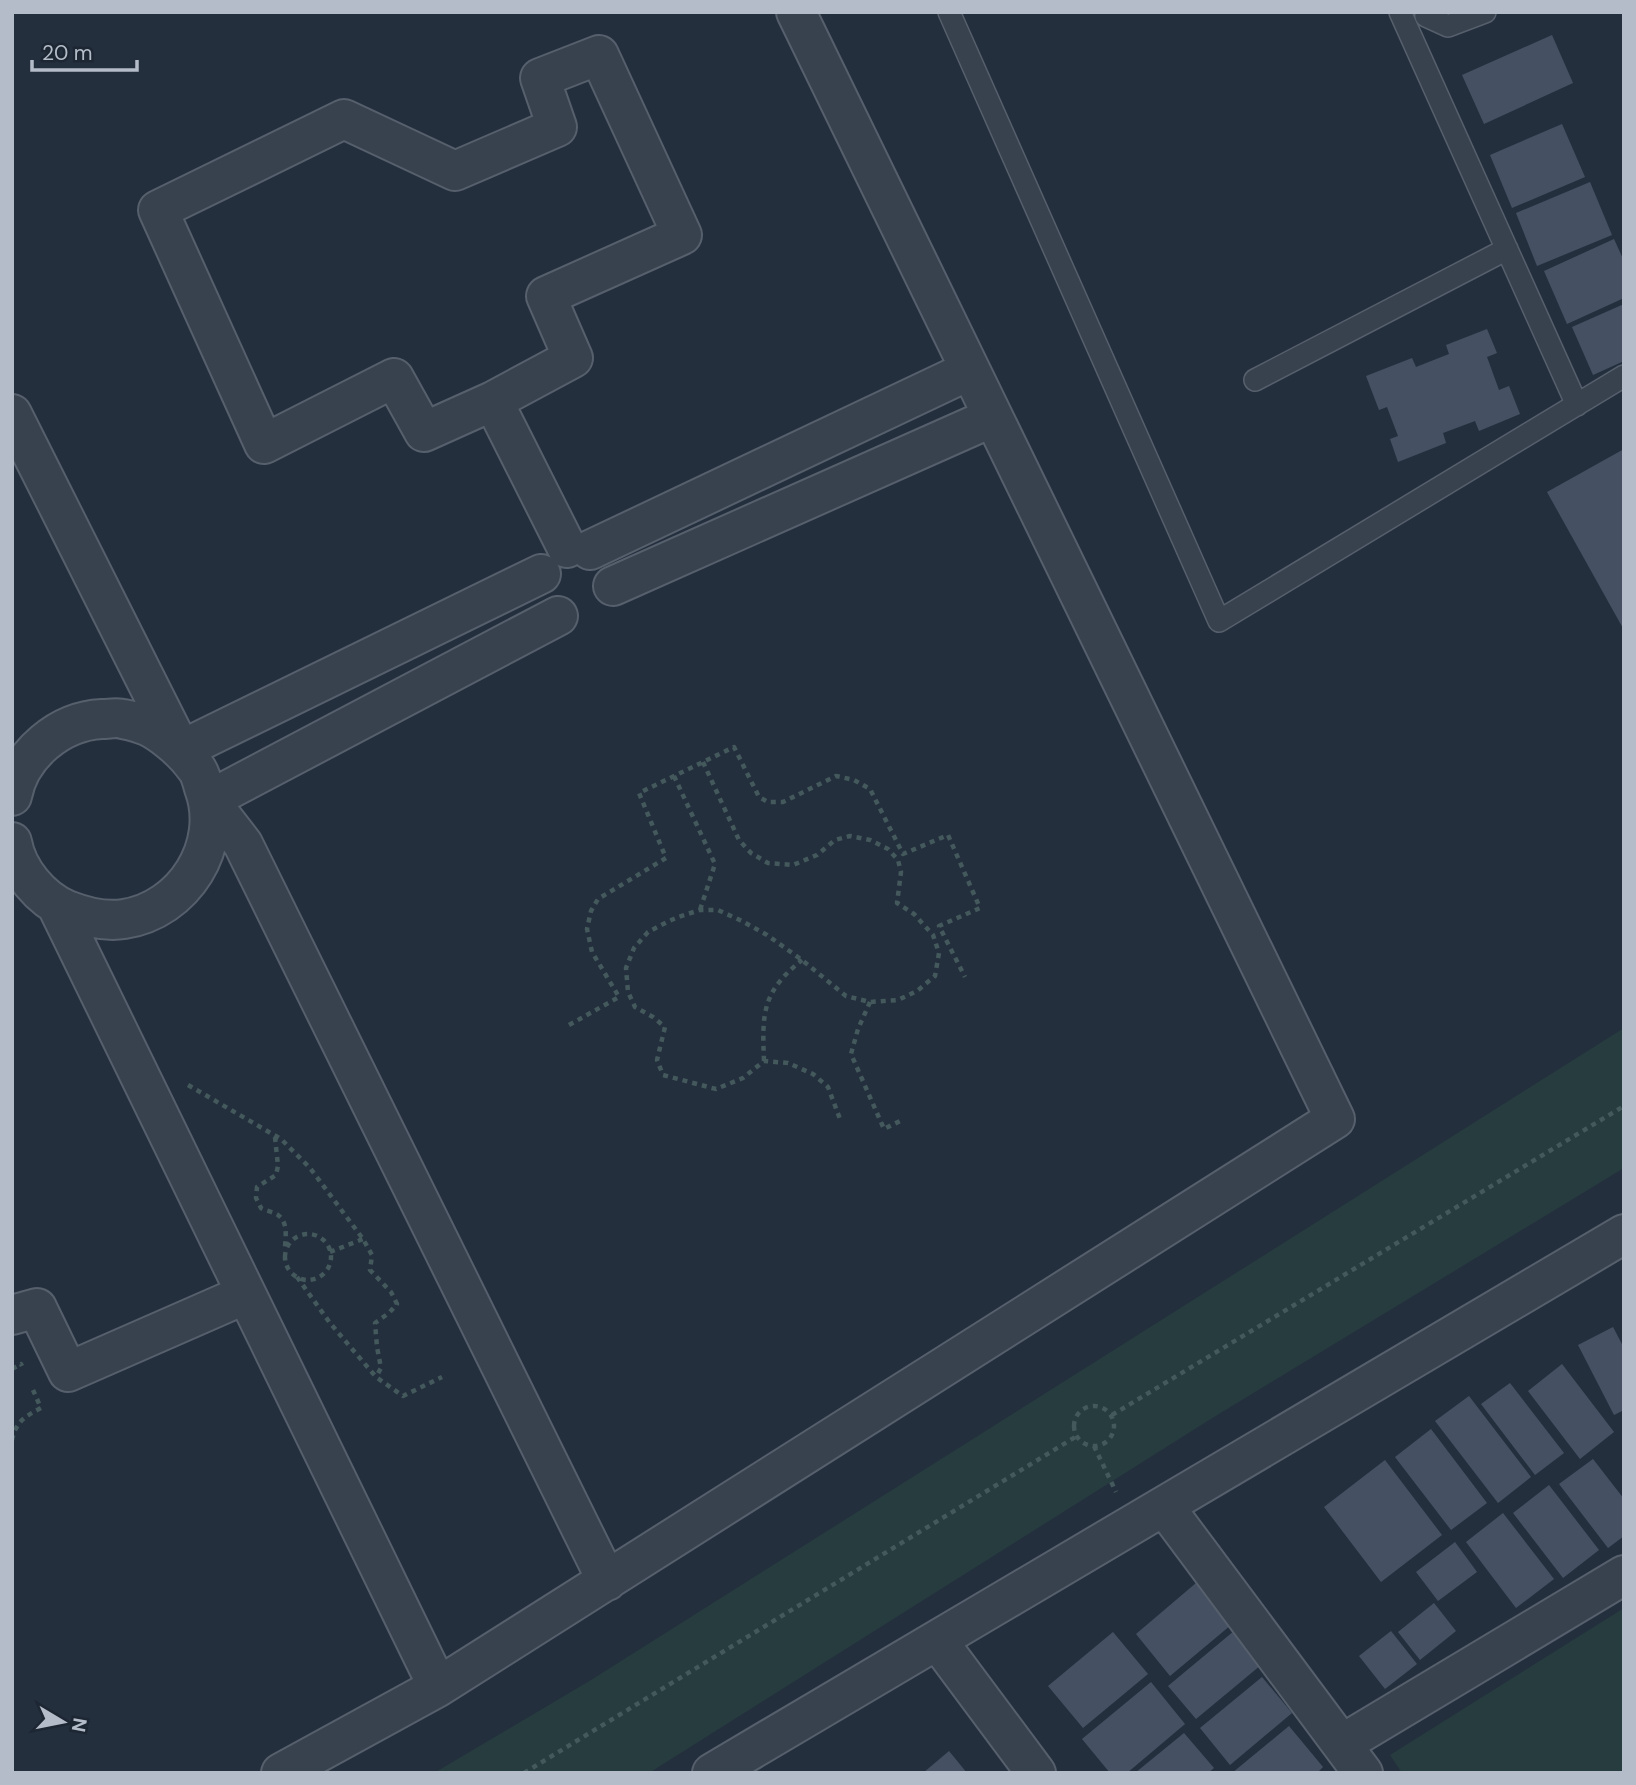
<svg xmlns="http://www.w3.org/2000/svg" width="1636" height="1785" viewBox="0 0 1636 1785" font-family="'DM Sans',sans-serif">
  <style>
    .green { fill: #263c3f }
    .building { fill: #455162 }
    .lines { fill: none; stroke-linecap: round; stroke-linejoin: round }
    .lane-casing { stroke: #565f6c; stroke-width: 24 }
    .street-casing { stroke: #565f6c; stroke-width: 42 }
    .path { stroke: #44595c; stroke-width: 4.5; stroke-dasharray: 5 5; stroke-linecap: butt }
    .lane { stroke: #38414e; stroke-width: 21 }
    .street { stroke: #38414e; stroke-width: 38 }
  </style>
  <rect width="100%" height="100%" fill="#242f3e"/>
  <!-- green -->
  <path class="green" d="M1624 1028V1168L1214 1417 649 1773H434L591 1680Z
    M1624 1608V1773H1402L1390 1755Z"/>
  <!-- building -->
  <path class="building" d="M1552 35 1573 83 1484 124 1462 75Z
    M1562 124 1585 177 1512 208 1490 155Z
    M1590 182 1612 235 1537 266 1516 213Z
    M1614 239 1624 261V298L1567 324 1544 271Z
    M1624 304V361L1593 375 1572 327Z
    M1487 329 1497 353 1487 357 1499 390 1509 386 1520 414 1479 431 1475 421 1443 433 1446 443 1398 462 1390 439 1398 436 1387 407 1379 410 1366 376 1412 358 1416 367 1449 354 1446 345Z
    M1624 449V630L1547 492Z
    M1613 1327 1624 1348V1410L1614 1415 1578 1345Z
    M1562 1364 1614 1432 1580 1459 1528 1391Z
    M1510 1383 1564 1453 1535 1475 1481 1404Z
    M1469 1396 1531 1477 1498 1503 1435 1421Z
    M1431 1429 1487 1503 1451 1530 1395 1457Z
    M1593 1459 1624 1499V1536L1608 1548 1559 1484Z
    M1385 1460 1442 1535 1381 1582 1324 1507Z
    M1549 1485 1599 1550 1563 1578 1513 1513Z
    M1503 1513 1554 1579 1516 1608 1466 1542Z
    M1455 1542 1477 1572 1438 1601 1416 1572Z
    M1196 1583 1231 1625 1170 1676 1136 1634Z
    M1434 1603 1456 1631 1420 1660 1398 1632Z
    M1234 1631 1261 1665 1196 1719 1168 1686Z
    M1391 1631 1417 1664 1385 1689 1359 1656Z
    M1113 1632 1148 1674 1083 1728 1048 1686Z
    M1262 1677 1292 1713 1230 1765 1200 1728Z
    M1151 1682 1185 1724 1127 1773H1110L1082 1739Z
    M1289 1726 1323 1767 1317 1773H1232Z
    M1184 1733 1214 1768 1208 1773H1135Z
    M949 1751 967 1773H923Z"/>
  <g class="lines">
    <defs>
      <path id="lane" d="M949 12 1219 621 1624 376
        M1400 12 1577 405
        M1427 12 1426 16 1448 26 1485 12
        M1255 380 1507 249"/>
      <path id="street" d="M493 401 424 432 394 378 264 444 158 210 344 119 455 171 557 127 540 78 599 55 682 235 546 296 573 358 493 401 567 548
        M12 414 181 750 541 574
        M590 550 970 370
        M613 586 993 417
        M558 616 209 800 243 844 607 1581
        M12 796C20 754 60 721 102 719 109 719 117 717 123 719 144 723 154 728 170 741 180 749 189 758 196 768 200 773 202 781 204 788 225 845 184 910 124 919 105 922 85 917 67 910 41 899 17 871 12 842
        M57 906 438 1687
        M12 1315 37 1308 68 1372 246 1294
        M1164 1506 1363 1773
        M937 1640 1036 1773
        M1342 1744 1624 1575
        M281 1773 438 1687 1335 1119 796 12
        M712 1773 1624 1234"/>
    </defs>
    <!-- lane casing -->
    <use href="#lane" class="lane-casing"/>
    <!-- street casing -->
    <use href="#street" class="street-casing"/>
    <!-- path -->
    <path class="path" d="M703 762 739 840 751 853 768 863 793 865 817 855 835 840 850 836 870 840 888 849 898 860 901 872 897 903 914 914 933 935 939 953 935 976 917 991 898 1000 870 1002 846 996 802 960 767 935 742 921 718 910H700L678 917 667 922 648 932 634 948 626 968 628 992 635 1007 653 1017 665 1027 657 1060 663 1075 716 1089 743 1078 764 1061 788 1063 813 1074 828 1087 840 1119
      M674 776 715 864 700 910
      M870 1002 858 1029 851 1054 884 1129 902 1120
      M569 1025 619 997 592 952 587 929 591 911 598 899 666 858 639 793 734 747 759 797 768 802H783L836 776 854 780 870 789 903 854 948 835 980 908 939 926 965 977
      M764 1061C762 1013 762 992 802 960
      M188 1085 281 1139 310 1168 363 1239 372 1255 370 1270 391 1292 397 1304 389 1313 375 1323 377 1347 381 1368 376 1377
      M275 1137 278 1166 276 1175 257 1187 256 1198 261 1208C266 1211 274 1212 278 1215 289 1223 285 1239 285 1249
      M285 1257a23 23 0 1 1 46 0a23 23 0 1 1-46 0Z
      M330 1252 363 1239
      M297 1277 330 1323 376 1377 403 1396 442 1377
      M12 1369 21 1364 22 1366
      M1074 1426a20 20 0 1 1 40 0a20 20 0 1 1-40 0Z
      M1112 1415 1624 1106
      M12 1440C16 1421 26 1416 41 1408L33 1390
      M1094 1446 1116 1492
      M524 1773 1077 1436"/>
    <!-- lane -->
    <use href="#lane" class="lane"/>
    <!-- street -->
    <use href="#street" class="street"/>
  </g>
  <!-- border -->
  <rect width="1636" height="1785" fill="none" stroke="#b4bcc9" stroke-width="28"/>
  <!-- north arrow -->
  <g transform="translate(63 1722) rotate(100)" stroke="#1d2633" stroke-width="5" paint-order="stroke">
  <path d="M0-5L12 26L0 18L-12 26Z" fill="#b4bcc9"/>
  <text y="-10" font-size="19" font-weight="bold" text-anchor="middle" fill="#b4bcc9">N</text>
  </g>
  <!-- scale -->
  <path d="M32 60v10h105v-10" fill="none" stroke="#b4bcc9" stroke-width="3.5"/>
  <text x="42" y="60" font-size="21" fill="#b4bcc9" stroke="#1d2633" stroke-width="5" paint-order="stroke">20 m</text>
</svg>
